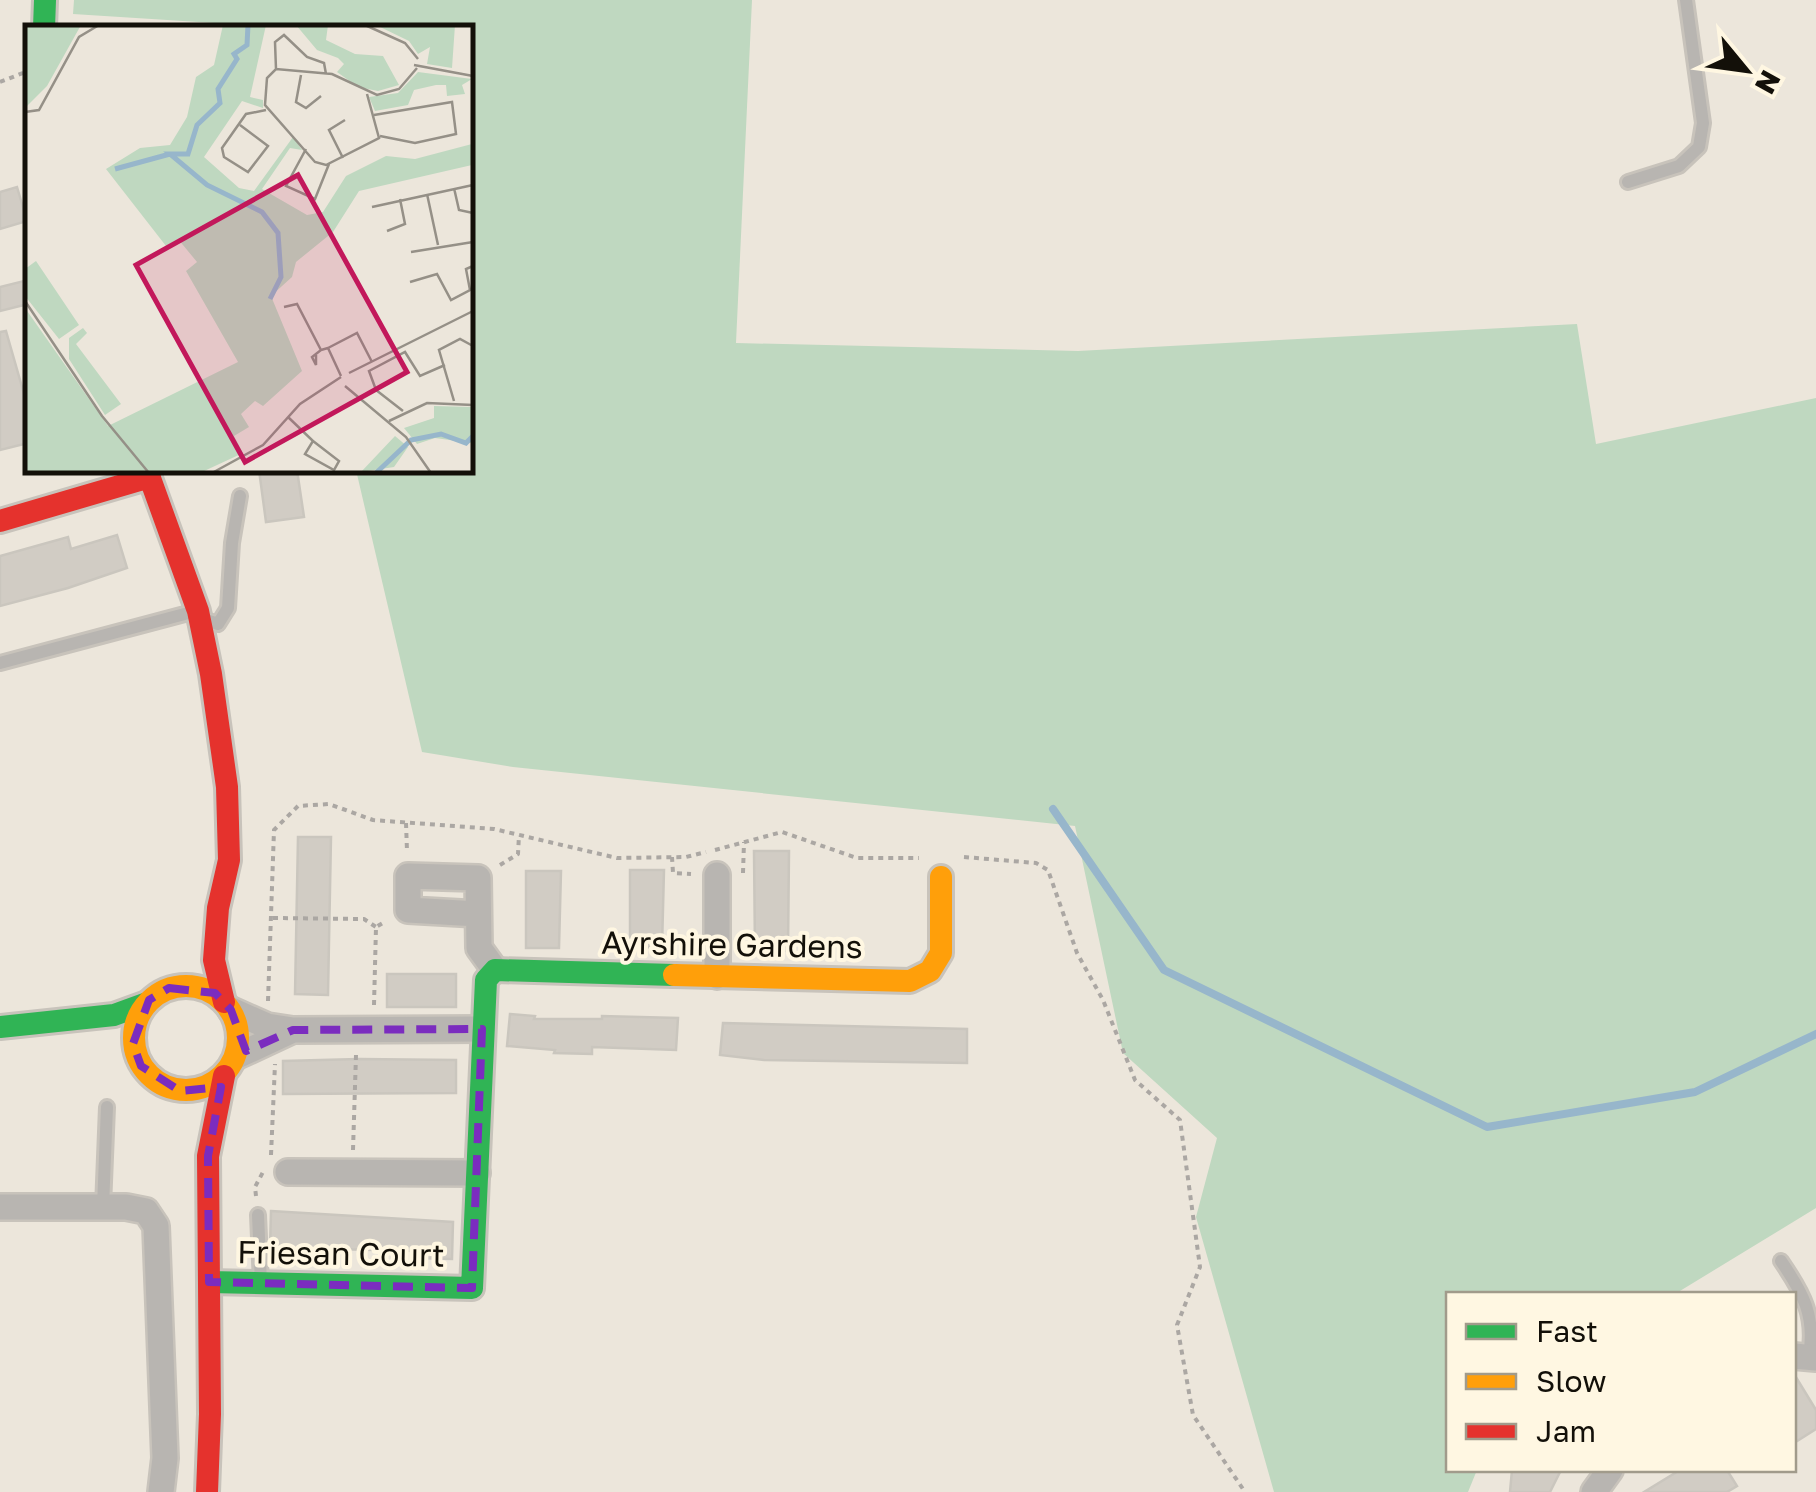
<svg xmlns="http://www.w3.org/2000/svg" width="1816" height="1492" viewBox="0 0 1816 1492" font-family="'Golos Text',sans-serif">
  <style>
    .green { fill: #bfd8c0 }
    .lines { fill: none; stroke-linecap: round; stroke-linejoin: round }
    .stream { stroke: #97b6cb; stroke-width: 8 }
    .building { fill: #d1ccc4; stroke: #cac6be; stroke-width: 2.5 }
    .lane-casing { stroke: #c8c3bb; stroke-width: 18 }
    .street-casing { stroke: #c8c3bb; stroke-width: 30 }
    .fast-casing { stroke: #c8c3bb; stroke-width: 28 }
    .slow-casing { stroke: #c8c3bb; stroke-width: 28 }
    .jam-casing { stroke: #c8c3bb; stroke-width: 28 }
    .path { stroke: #aba7a3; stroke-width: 4; stroke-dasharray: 5 5; stroke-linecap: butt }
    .lane { stroke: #b8b5b1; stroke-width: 12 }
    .street { stroke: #b8b5b1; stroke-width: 25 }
    .fast { stroke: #30b455; stroke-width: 22 }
    .slow { stroke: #ff9f0a; stroke-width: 22 }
    .jam { stroke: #e5322d; stroke-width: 22 }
    .marked { fill: none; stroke: #7b2cbf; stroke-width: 8; stroke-dasharray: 20 12; stroke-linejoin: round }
    .labels { text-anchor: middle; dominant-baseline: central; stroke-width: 8; stroke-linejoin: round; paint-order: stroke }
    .street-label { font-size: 32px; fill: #131009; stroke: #fff7e2 }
    .inset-river { fill: none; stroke: #97b6cb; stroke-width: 5 }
    .inset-road { fill: none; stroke: #959087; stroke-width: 2.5 }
    .view { fill: #c2185b; fill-opacity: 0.15; stroke: #c2185b; stroke-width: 5 }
    .inset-edge { fill: none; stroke: #131009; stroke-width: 5 }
  </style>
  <rect width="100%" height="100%" fill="#ece6db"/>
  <!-- green -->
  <path class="green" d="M74 0H752L736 343 1078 351 1577 324 1596 444 1816 398V1208L1675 1294H1448V1470H1477L1468 1492H1274L1196 1217 1217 1138 1123 1053 1075 826 513 767 422 752 356 470H470V28L231 27 230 24 73 14Z"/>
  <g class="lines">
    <!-- stream -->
    <path class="stream" d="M1053 809 1164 970 1487 1127 1695 1092 1816 1034"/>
  </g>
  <!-- building -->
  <path class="building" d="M17 187 27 221 0 229V192Z
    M28 280V304L0 311V287Z
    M6 331 28 408V443L0 450V332Z
    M259 470H297L304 517 266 522Z
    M117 535 127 568 68 588 0 606V556L68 537 71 549Z
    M298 837H331L328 995 295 994Z
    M754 851H789L788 951H755Z
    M630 870H664L662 948 630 947Z
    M526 871H561L559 948H526Z
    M387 974H456V1007H387Z
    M510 1014 535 1016 534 1019H602V1016L678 1018 676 1050 592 1047V1054L554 1053 555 1050 507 1046Z
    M723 1023 967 1029V1063L764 1060 720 1055Z
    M359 1059 456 1060V1093L283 1094V1061Z
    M271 1211 453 1222 452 1259 414 1258V1251L334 1249 333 1257 312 1256 313 1249 270 1248Z
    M1794 1374 1816 1410V1429L1794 1443Z
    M1512 1470H1561L1550 1492H1510Z
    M1680 1470H1727L1737 1486 1727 1492H1644Z"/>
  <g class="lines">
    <defs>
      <path id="lane" d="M1628 182 1679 166 1699 147 1703 123 1686 0
        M203 619 218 624 228 608 232 543 240 496
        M0 663 196 611
        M103 1207 107 1107
        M258 1215 261 1283
        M1781 1261C1803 1293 1816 1316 1809 1356"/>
      <path id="street" d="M717 875V976
        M478 914 408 910V876L478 878 479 948 495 970
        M231 1010 267 1026 293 1030 482 1029
        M237 1056 293 1030
        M288 1172 477 1173
        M0 1207H126L146 1211 156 1226 165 1458 161 1492
        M1794 1356 1816 1358
        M1594 1492 1610 1470"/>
      <path id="fast" d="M44 28 45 0
        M0 1027 114 1015 147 1003
        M209 1282 472 1288 486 980 495 970 674 975"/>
      <path id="slow" d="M674 975 910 981 930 971 941 953V877
        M134 1038a52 52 0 1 1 104 0a52 52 0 1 1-104 0Z"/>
      <path id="jam" d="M147 470 198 611 211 674 227 787 229 860 218 908 214 960 224 1002
        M0 521 150 477
        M207 1492 210 1414 208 1156 224 1076"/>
    </defs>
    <!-- lane casing -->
    <use href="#lane" class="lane-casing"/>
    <!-- street casing -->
    <use href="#street" class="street-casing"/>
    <!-- fast casing -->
    <use href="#fast" class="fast-casing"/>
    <!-- slow casing -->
    <use href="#slow" class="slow-casing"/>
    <!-- jam casing -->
    <use href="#jam" class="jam-casing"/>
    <!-- path -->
    <path class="path" d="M0 82 28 71
      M406 823 407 851
      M715 850 782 832 857 858H919
      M672 857 673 873 691 874
      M964 857 1036 863 1048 870 1077 953 1103 1000 1135 1080 1180 1120 1200 1267 1177 1325 1193 1415 1245 1492
      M500 865 518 854 519 835
      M743 873 744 842
      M273 918 364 919 376 927
      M268 1001 274 830 298 806 329 804 373 820 494 829 617 858 686 857 706 852
      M374 1005 376 927 386 921
      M353 1150 356 1055
      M271 1155 275 1064
      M256 1196 255 1187 263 1172"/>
    <!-- lane -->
    <use href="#lane" class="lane"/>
    <!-- street -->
    <use href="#street" class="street"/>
    <!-- fast -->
    <use href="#fast" class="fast"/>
    <!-- slow -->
    <use href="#slow" class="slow"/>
    <!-- jam -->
    <use href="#jam" class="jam"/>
  </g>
  <!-- marked area -->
  <path class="marked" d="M169 988 215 993 231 1010 246 1051 293 1030 482 1029 472 1288 209 1282 208 1156 221 1087 180 1091 141 1066 133 1044 149 1000Z"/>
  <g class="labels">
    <!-- street labels -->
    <g class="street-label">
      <text transform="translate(732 944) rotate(1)">Ayrshire Gardens</text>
      <text transform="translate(341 1253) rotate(1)">Friesan Court</text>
    </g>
  </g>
  <!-- overview -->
  <g transform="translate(25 25)">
    <rect width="448" height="448" fill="#ece6db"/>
    <path d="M0 0H56L22 61 0 83ZM198 0H241L225 72 238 75V83L217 76 179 132 214 163 229 166 268 112 277 125 265 123 237 164 282 190 298 187 321 151 361 131 390 134 447 119V140L334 166 308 207 271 237 267 252 246 271 277 346 238 381 230 376 216 389 224 402 209 411 218 428 177 447H0V283L83 401 213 337 161 246 172 237 153 214 141 221 81 144 115 123 145 120 162 92 171 52 189 40ZM271 0H303L301 15 330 29 358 31 374 60 353 66 333 62 312 47 319 39 313 33 292 25ZM351 0H430L427 43 402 39 405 22 393 29 384 16ZM393 47 447 54 437 60 440 69 422 71 421 60H411L389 65 383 80 350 86 344 72 373 68ZM11 236 54 300 34 314 0 271V244ZM58 303 62 308 51 319 96 379 80 390 44 334V313ZM409 381 447 382V418L410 413 392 419 379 403 409 393ZM370 411 383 422 369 442 336 447Z" fill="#bfd8c0"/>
    <path class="inset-river" d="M223 0 222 20 209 29 212 34 193 64 195 78 172 100 163 129H145L182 160 237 187 253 208 256 252 245 274M90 144 145 129M351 448 386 415 416 409 441 418 448 411"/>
    <path class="inset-road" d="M340 0 380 18 393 34M389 40 448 51M251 44 250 17 259 10 282 32 299 38 301 49M276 50 271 77 281 83 296 71M342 69 354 113 301 140 290 137 240 80 242 53 251 44 307 49 352 70 374 64 392 43M0 87 14 85 54 12 74 0M349 90 427 77 431 109 390 118 355 111M215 100 243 121 223 147 199 132 197 123 221 89 241 85M281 124 261 161 290 174 304 139M318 133 304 105 320 95M429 163 434 185 448 188M402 169 413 220M347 182 448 160M362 206 380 199 375 174M386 227 448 217M385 257 412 249 426 275 445 265 441 244 448 241M0 276 77 391 124 448M259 282 272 279 296 325 303 323M303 323 332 308 347 337M303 323 316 351M291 330V340L287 332 296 325M324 348 448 286M320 361 381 412 406 448M429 376 414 325 435 314 448 321M378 386 351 365 344 346 380 327 395 351 420 340M263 392 288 416 280 429 309 445 314 436 288 416M364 396 402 378 448 380M187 448 238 420 275 379 316 352"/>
    <path class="view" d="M273 150 382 347 220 437 111 240Z"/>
    <rect width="448" height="448" class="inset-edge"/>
  </g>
  <!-- legend -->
  <rect x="1446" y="1292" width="350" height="180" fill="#fff7e2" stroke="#a19b8b" stroke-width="2.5"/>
  <rect x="1466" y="1324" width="50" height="15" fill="#30b455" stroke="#a19b8b" stroke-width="2.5"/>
  <text x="1536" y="1342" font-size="30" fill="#131009">Fast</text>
  <rect x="1466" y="1374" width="50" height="15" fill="#ff9f0a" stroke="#a19b8b" stroke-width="2.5"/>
  <text x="1536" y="1392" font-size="30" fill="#131009">Slow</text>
  <rect x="1466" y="1424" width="50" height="15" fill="#e5322d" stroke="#a19b8b" stroke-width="2.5"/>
  <text x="1536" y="1442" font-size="30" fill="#131009">Jam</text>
  <!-- north arrow -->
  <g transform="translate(1746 70) rotate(119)" stroke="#fff7e2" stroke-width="8" paint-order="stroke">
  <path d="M0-8L18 38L0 25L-18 38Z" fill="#131009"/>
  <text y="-15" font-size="28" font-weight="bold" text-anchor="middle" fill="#131009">N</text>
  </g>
</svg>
